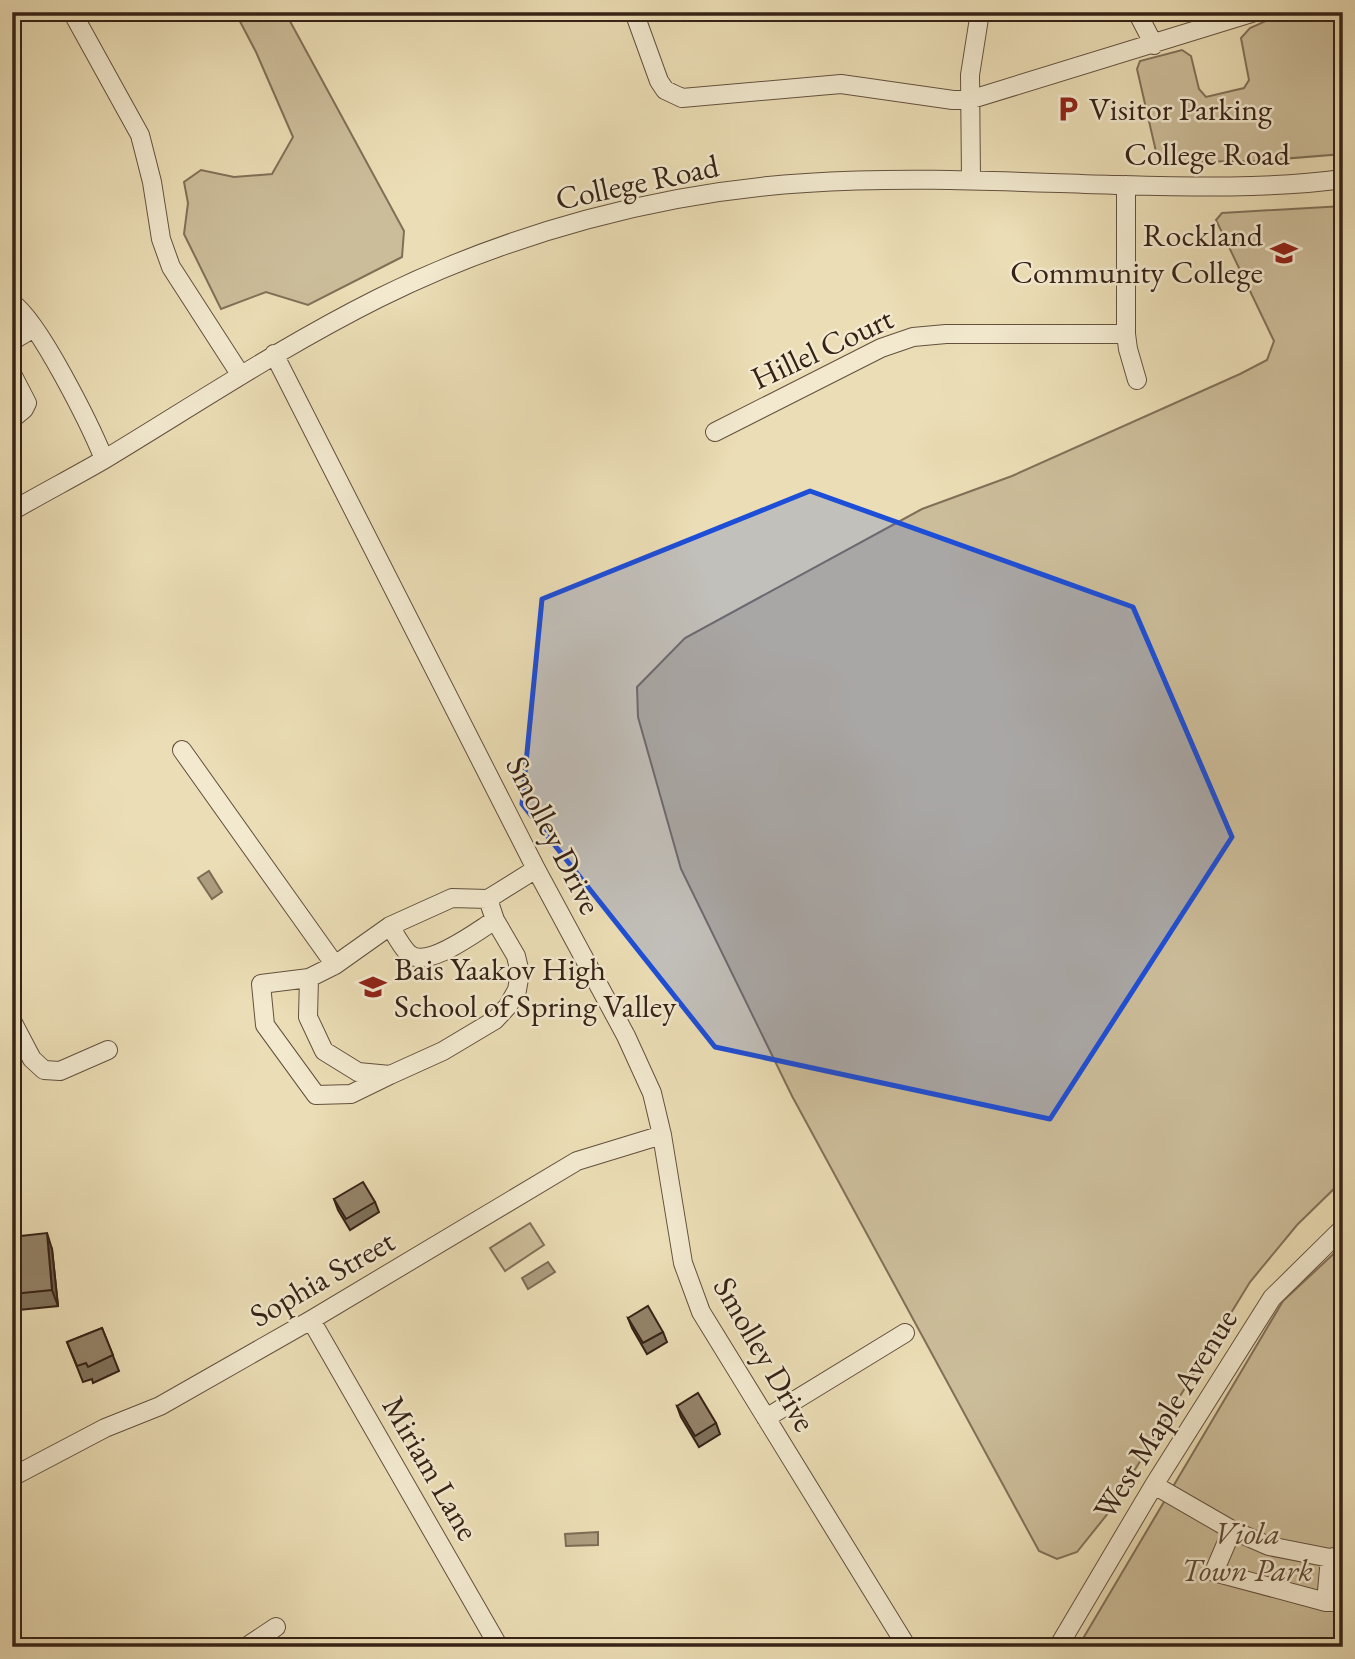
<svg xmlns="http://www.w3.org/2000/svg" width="1355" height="1659" viewBox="0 0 1355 1659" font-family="'EB Garamond',serif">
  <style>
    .green { fill: #ccbd9a; stroke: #817058; stroke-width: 2 }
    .water { fill: #ad9d7f; stroke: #7d6c55; stroke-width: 2 }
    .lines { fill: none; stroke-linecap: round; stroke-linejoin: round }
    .minor-casing { stroke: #63513e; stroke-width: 20 }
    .minor { stroke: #f2e9cf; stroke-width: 18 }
    .wall { fill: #7f715a; stroke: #362216; stroke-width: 2 }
    .shaded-wall { fill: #685c4a; stroke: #362216; stroke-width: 2 }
    .building { fill: #948369; stroke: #362216; stroke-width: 2 }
    .marked { fill: #1d4ed8; fill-opacity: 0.2; stroke: #1d4ed8; stroke-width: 5; stroke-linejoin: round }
    .labels { text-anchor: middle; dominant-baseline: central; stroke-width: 5; stroke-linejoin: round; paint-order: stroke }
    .poi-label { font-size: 32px; fill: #362216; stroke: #f2e9cf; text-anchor: start }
    .street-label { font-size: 32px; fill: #362216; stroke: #f2e9cf }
    .park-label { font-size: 32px; font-style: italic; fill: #5c4937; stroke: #f2e9cf }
  </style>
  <rect width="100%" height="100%" fill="#ebddb5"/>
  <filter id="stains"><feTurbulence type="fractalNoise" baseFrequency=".00286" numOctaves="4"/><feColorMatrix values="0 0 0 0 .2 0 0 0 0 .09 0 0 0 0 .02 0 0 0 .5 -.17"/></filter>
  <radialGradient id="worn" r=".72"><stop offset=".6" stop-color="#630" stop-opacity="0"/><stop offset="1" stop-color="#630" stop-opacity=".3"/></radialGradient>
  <!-- green -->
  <path class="green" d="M235 12H285L404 231 402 257 308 305 266 292 221 309 184 234 188 203 184 182 201 170 234 177 272 174 293 137 256 52Z
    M1286 12H1343V154L1256 161 1164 162 1157 156 1137 69 1140 61 1182 50 1191 56 1199 89 1206 97 1244 88 1249 80 1241 38 1250 28Z
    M1343 206V1180L1297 1225 1250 1282 1109 1512 1077 1552 1057 1559 1039 1551 792 1096 681 869 638 717 637 687 685 638 922 509 1012 476 1240 374 1267 360 1274 341 1216 220 1222 213Z
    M530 1223 544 1245 505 1271 490 1248Z
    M1343 1245V1647H1078L1283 1301Z"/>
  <!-- water -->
  <path class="water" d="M209 871 222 892 212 899 198 878Z
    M548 1262 555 1272 528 1289 522 1278Z
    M598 1532V1545L566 1546 565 1534Z"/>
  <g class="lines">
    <defs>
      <path id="minor" d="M72 12 140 135 152 182 161 239 171 267 240 374
        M634 12 659 81 665 90 682 98 841 84 953 100H969L1255 12
        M1137 12 1154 45
        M971 180 970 75 980 12
        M1126 185V334L1128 349 1137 380
        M12 303C39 321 91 427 104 459
        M12 341 34 328
        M274 354 536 869 626 1036 652 1093 662 1135 683 1263 701 1312 907 1647
        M12 374 27 403 24 409 12 419
        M715 432 881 348 913 337 946 334H1126
        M12 511C43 493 74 477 105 459 196 404 283 346 379 298 510 233 660 192 806 183 910 176 1014 182 1117 185 1193 187 1268 189 1343 179
        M182 750 335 965
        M488 899 495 920 516 956 520 973 517 990 508 1006 495 1020 443 1051 390 1075 358 1072 324 1051 308 1017 309 978 335 965 390 926 452 898 488 899 536 869
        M390 926C395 934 401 946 408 953 426 971 477 931 495 920
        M309 978 261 984 265 1025 316 1095 351 1094 390 1075
        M12 1021 32 1059 44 1070 60 1071 108 1050
        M311 1320 499 1647
        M766 1418 905 1333
        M12 1477 105 1428 160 1406 311 1320 577 1161 662 1135
        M1154 1485 1232 1530 1269 1546 1330 1558 1343 1555
        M1232 1530 1214 1572 1326 1602H1343
        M1326 1602 1330 1558
        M246 1647 276 1627
        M1058 1647 1154 1485 1272 1298 1343 1228"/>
    </defs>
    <!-- minor casing -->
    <use href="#minor" class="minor-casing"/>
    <!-- minor -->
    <use href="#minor" class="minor"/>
  </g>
  <!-- wall -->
  <path class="wall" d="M334 1199 375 1202 379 1212 350 1230 338 1210Z
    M52 1249 58 1306 19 1310 13 1294 15 1273Z
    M628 1318 663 1332 667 1342 647 1354 632 1328Z
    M102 1328 119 1371 93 1383 92 1379 83 1382 67 1342Z
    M677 1406 716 1423 720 1434 699 1447 681 1417Z"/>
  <!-- shaded-wall -->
  <path class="shaded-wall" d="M47 1233 52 1249 58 1306 52 1290Z"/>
  <!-- building -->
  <path class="building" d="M363 1182 375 1202 346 1219 334 1199Z
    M47 1233 52 1290 13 1294 12 1273H15L12 1252V1237Z
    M648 1306 663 1332 643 1343 628 1318Z
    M102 1328 113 1355 88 1367 86 1363 77 1366 67 1342Z
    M698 1393 716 1423 695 1436 677 1406Z"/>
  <!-- marked area -->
  <path class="marked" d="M810 491 1133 607 1232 837 1050 1119 715 1047 522 804 542 599Z"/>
  <!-- icons -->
  <defs>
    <symbol id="parking-bare" viewBox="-9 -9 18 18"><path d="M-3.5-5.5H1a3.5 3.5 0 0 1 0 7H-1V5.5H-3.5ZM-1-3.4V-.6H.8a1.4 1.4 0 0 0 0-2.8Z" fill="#8f2418" stroke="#f2e9cf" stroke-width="2.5" paint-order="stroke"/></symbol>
    <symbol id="university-bare" viewBox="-9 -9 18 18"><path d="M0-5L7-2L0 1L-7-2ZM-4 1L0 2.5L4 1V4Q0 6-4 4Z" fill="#8f2418" stroke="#f2e9cf" stroke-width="2.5" paint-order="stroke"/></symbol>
    <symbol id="school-bare" viewBox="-9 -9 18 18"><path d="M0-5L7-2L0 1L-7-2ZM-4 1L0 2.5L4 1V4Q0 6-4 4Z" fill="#8f2418" stroke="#f2e9cf" stroke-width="2.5" paint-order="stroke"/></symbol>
  </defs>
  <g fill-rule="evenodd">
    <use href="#parking-bare" x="1049" y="90" width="38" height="38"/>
    <use href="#university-bare" x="1265" y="234" width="38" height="38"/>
    <use href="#school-bare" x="354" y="968" width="38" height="38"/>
  </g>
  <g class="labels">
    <!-- poi labels -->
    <g class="poi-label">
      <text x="1089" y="109">Visitor Parking</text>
      <text x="1263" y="235" text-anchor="end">Rockland<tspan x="1263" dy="37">Community College</tspan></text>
      <text x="394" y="969">Bais Yaakov High<tspan x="394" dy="37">School of Spring Valley</tspan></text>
    </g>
    <!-- street labels -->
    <g class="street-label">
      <text x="1207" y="154">College Road</text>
      <text transform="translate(637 182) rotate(-12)">College Road</text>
      <text transform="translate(822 348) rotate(-25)">Hillel Court</text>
      <text transform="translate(554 835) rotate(63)">Smolley Drive</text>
      <text transform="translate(322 1278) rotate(-30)">Sophia Street</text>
      <text transform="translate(765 1354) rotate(60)">Smolley Drive</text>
      <text transform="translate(1165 1414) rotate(-58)">West Maple Avenue</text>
      <text transform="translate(431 1468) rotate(60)">Miriam Lane</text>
    </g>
    <!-- park labels -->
    <g class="park-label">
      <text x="1247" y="1533">Viola<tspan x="1247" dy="37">Town Park</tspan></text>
    </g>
  </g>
  <!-- margin -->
  <rect width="1355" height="1659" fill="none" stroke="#ebddb5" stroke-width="42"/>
  <rect x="14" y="14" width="1327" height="1631" fill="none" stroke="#362216" stroke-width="3.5"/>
  <rect x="21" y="21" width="1313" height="1617" fill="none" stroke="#362216" stroke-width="2"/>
  <rect width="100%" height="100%" filter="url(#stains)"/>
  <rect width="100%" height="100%" fill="url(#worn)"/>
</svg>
